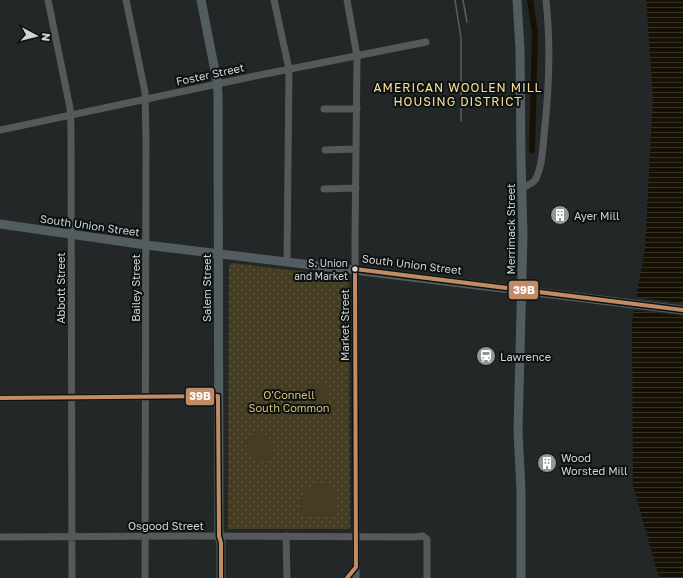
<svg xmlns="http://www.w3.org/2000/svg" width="683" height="578" viewBox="0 0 683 578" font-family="'Golos Text',sans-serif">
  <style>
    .park { fill: url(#park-dots) }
    .pitch { fill: #453d21 }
    .water { fill: url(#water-rules) }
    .pier { fill: #232728 }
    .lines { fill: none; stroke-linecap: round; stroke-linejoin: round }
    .canal { stroke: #171104; stroke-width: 6 }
    .minor { stroke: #56595a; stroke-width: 7 }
    .major { stroke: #535d5f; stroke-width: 9 }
    .rail { stroke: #5c5f5f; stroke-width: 1.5 }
    .bus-1-casing { stroke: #0d1111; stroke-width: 7 }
    .bus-1 { stroke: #c18c65; stroke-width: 4 }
    .bus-dot { fill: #ced3d4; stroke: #0d1111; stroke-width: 1.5 }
    .labels { text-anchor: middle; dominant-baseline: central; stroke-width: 4; stroke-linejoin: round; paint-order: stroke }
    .bus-label { font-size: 10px; fill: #ced3d4; stroke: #0d1111; text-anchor: end }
    .street-label { font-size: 11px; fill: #ced3d4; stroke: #0d1111 }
    .poi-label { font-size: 11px; fill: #ced3d4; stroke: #0d1111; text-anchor: start }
    .park-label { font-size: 11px; fill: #d5bf73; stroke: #0d1111 }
    .neighbourhood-label { font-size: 12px; letter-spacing: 1px; fill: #f7e092; stroke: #0d1111 }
    .line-badge { stroke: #0d1111; stroke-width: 1.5 }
    .badge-label { font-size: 11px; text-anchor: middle; font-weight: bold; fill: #fff }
  </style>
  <defs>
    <pattern id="park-dots" width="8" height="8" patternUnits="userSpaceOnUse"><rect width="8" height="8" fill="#453d21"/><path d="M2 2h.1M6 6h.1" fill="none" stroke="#5f5840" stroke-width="1.8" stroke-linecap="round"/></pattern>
    <pattern id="water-rules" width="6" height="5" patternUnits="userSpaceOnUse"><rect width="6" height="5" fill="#171104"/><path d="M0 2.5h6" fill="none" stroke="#383328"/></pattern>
  </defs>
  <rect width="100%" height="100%" fill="#232728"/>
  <!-- park -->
  <path class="park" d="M232 263 349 277 350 529H228L229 266Z"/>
  <!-- pitch -->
  <path class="pitch" d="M325 384 328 387 327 411 324 414H310L307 412V387L309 385Z
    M257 431 272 439 274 450 271 458C260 466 247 461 245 448L252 433Z
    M316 483 334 486 335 517H311L301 513C298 498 302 490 316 483Z"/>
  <!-- water -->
  <path class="water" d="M646 0H683V578H659L633 486 632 322 645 248 653 97Z"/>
  <!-- pier -->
  <path class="pier" d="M634 297 683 303V316L632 310Z"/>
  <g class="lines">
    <!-- canal -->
    <path class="canal" d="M530 0 535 32 532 150"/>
    <!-- minor -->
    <path class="minor" d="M48 0 70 108 71 127 72 578
      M126 0 145 92 146 140 145 578
      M274 0 289 69 287 261
      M347 0 357 56 355 240 356 578
      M324 109H357
      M0 130 255 76 426 42
      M325 150 356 149
      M522 188C526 186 532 184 535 180 542 169 543 148 544 135 549 91 551 45 546 0
      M324 189 356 188
      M0 398 218 396
      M286 536 287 578
      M0 537 187 536 414 537 423 536 427 539V578
      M347 578 356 567"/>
    <!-- major -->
    <path class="major" d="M201 0 217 81 218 94 219 536 221 543V578
      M517 0 520 49 521 161 523 235 518 431 521 490V578
      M0 224 146 245 683 310"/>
    <!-- rail -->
    <path class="rail" d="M455 0 461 38V121
      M463 0 467 22"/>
    <defs>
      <path id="bus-1" d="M0 398 218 396 219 536 221 543V578
        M347 578 356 567 355 269 683 310"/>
    </defs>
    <!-- bus-1 casing -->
    <use href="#bus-1" class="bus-1-casing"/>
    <!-- bus-1 -->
    <use href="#bus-1" class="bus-1"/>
  </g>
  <!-- icons -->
  <defs>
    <symbol id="building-disc" viewBox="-11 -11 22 22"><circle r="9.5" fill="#929798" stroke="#0d1111"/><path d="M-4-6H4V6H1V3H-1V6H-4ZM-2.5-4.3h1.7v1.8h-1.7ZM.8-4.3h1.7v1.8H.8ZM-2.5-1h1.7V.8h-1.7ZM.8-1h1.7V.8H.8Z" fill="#fff"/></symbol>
    <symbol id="station-disc" viewBox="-11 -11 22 22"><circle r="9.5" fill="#929798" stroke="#0d1111"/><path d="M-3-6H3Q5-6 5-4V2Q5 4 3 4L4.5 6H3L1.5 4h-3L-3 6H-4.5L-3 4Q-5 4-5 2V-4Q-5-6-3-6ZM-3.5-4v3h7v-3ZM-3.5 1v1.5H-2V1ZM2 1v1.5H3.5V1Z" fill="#fff"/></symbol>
  </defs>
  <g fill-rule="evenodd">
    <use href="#building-disc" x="549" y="204" width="22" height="22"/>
    <use href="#station-disc" x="475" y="345" width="22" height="22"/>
    <use href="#building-disc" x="536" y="452" width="22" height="22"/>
  </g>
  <!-- markers -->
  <circle class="bus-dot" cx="355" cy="269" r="3.5"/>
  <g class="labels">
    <!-- bus labels -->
    <g class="bus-label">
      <text x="348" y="263">S. Union<tspan x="348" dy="13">and Market</tspan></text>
    </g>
    <!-- street labels -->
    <g class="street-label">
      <text transform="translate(210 74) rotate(-12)">Foster Street</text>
      <text transform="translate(90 225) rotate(8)">South Union Street</text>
      <text transform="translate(510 229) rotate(-90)">Merrimack Street</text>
      <text transform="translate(412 264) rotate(7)">South Union Street</text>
      <text transform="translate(60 288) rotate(-90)">Abbott Street</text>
      <text transform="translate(135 288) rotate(-90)">Bailey Street</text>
      <text transform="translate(206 288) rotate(-90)">Salem Street</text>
      <text transform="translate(344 325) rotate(-90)">Market Street</text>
      <text x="166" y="525">Osgood Street</text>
    </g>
    <!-- poi labels -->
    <g class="poi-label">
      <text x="574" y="215">Ayer Mill</text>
      <text x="500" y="356">Lawrence</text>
      <text x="561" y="457">Wood<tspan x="561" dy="13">Worsted Mill</tspan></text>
    </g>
    <!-- park labels -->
    <g class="park-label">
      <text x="289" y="394">O'Connell<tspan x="289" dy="13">South Common</tspan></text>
    </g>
    <!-- neighbourhood labels -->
    <g class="neighbourhood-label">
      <text x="458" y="87">AMERICAN WOOLEN MILL<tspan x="458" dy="14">HOUSING DISTRICT</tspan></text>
    </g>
  </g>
  <g class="line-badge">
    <rect x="508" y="280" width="31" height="20" rx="4" fill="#c18c65"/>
    <rect x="185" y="387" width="30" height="19" rx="4" fill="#c18c65"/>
  </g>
  <g class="badge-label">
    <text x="524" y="294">39B</text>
    <text x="200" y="400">39B</text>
  </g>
  <!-- north arrow -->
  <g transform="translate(36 36) rotate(97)" stroke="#0d1111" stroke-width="3" paint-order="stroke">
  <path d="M0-3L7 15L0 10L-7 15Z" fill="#ced3d4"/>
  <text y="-6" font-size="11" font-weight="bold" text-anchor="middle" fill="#ced3d4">N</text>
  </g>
</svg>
